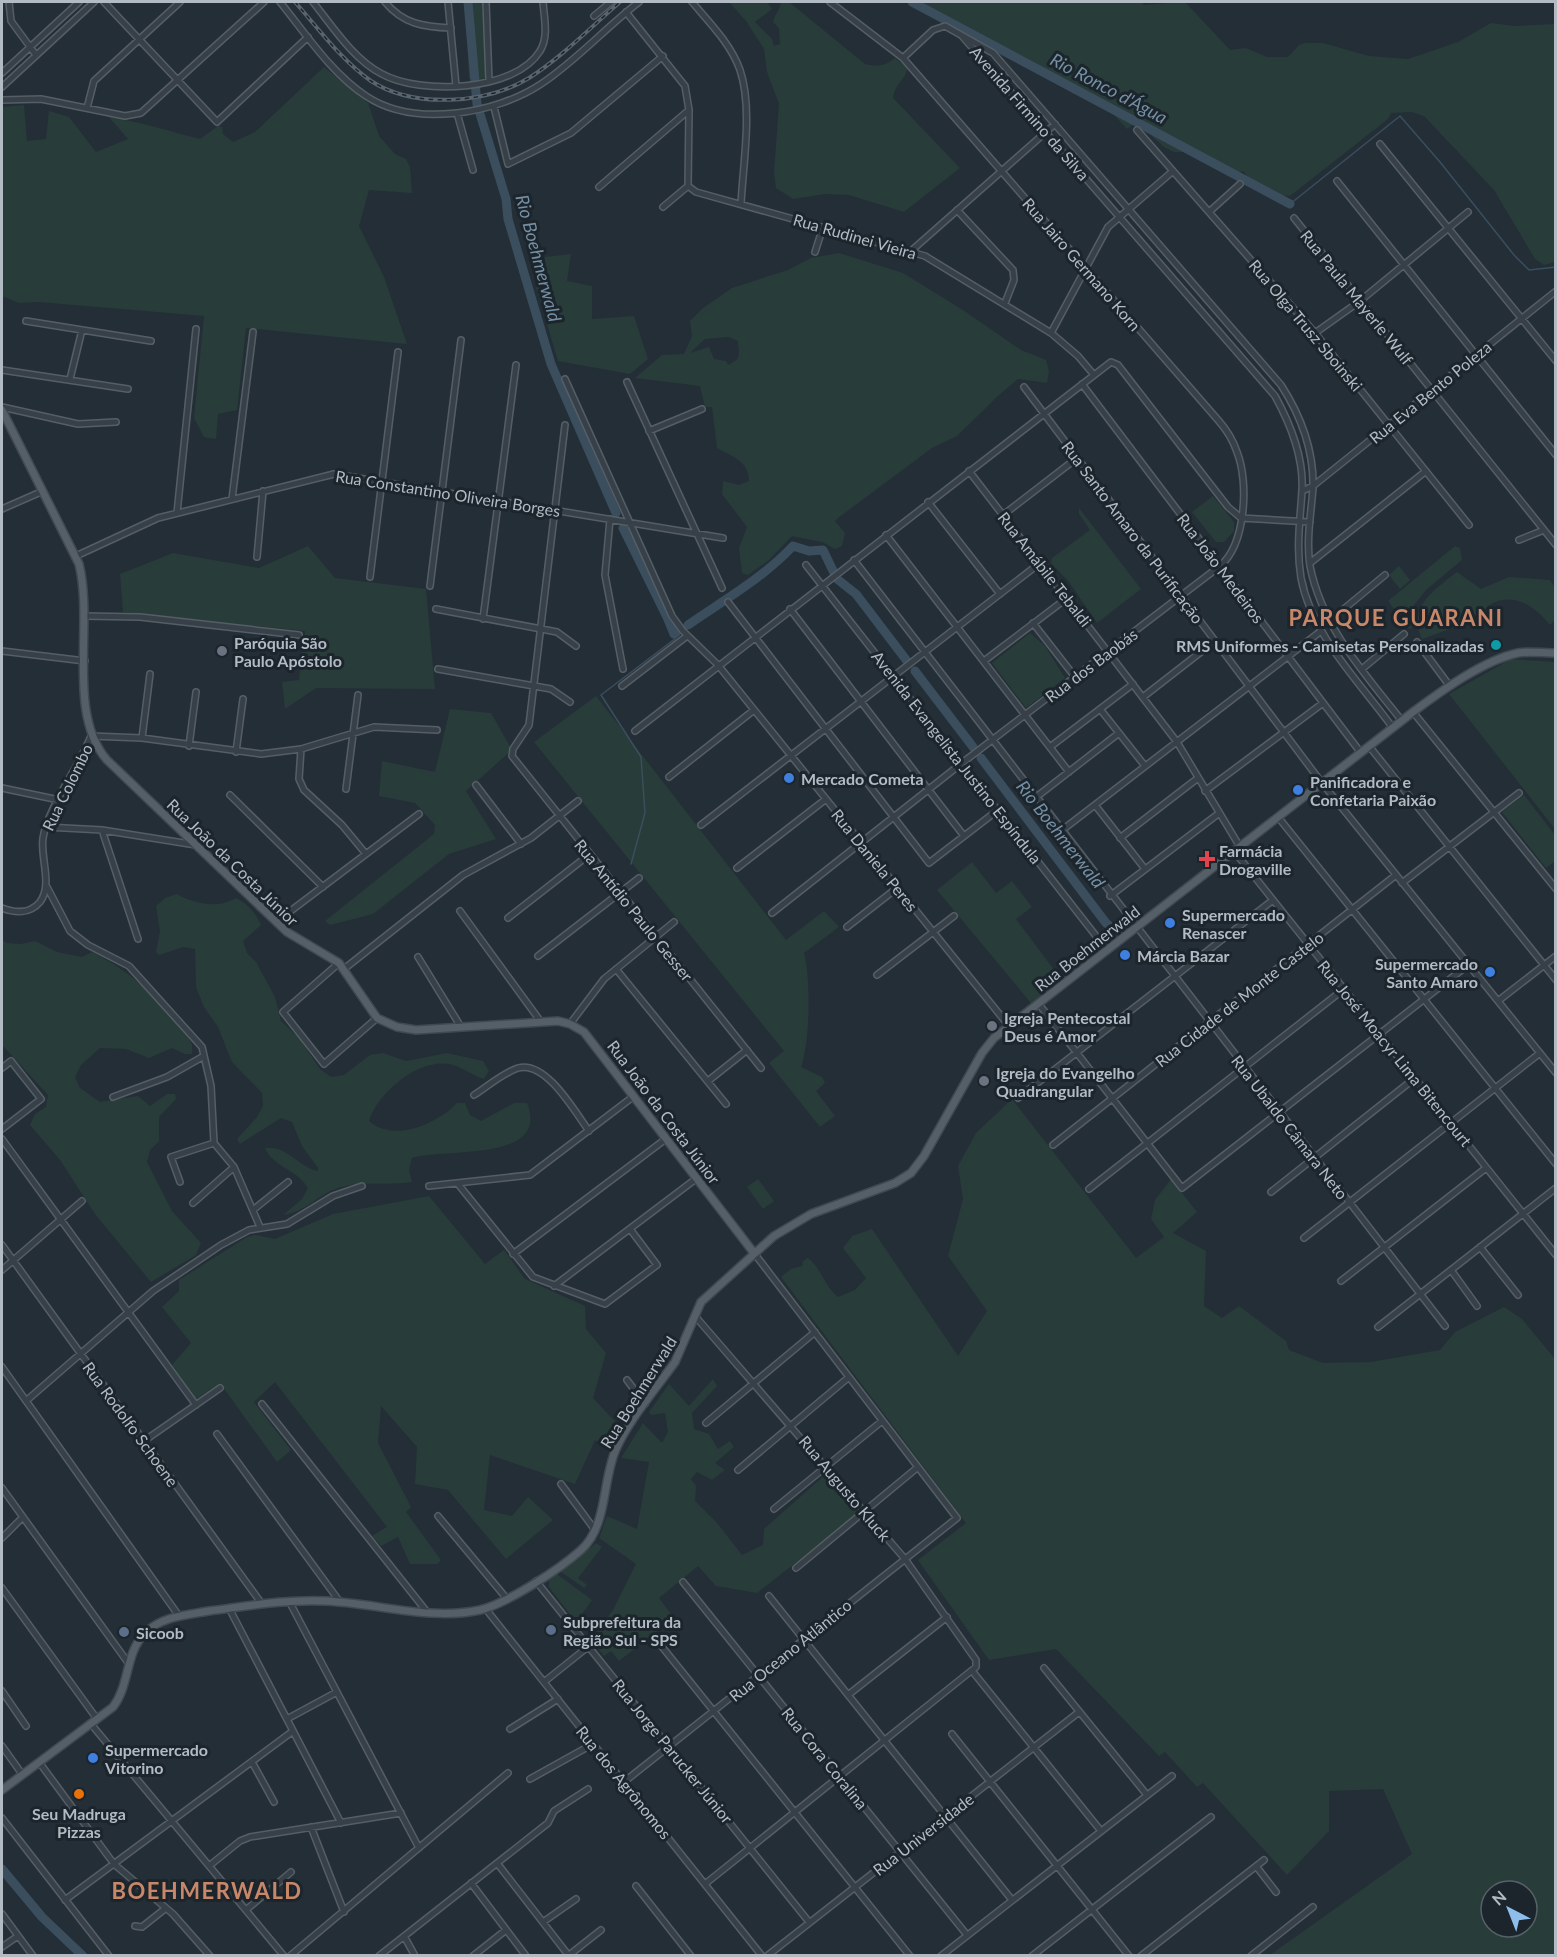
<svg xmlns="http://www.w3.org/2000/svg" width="1557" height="1957" viewBox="0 0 1557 1957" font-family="Lato,sans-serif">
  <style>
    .green { fill: #283c3a; fill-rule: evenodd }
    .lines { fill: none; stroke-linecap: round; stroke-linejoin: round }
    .stream { stroke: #3a4e5e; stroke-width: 1.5 }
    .river { stroke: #3a4e5e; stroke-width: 9 }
    .minor-casing { stroke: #555e65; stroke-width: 8 }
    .major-casing { stroke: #404951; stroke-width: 10 }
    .minor { stroke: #374048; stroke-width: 5 }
    .major { stroke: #555f67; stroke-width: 7 }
    .rail-casing { stroke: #59646e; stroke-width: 4 }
    .rail { stroke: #1c252c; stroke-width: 1.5; stroke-dasharray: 4.5; stroke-linecap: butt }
    .culture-dot { fill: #0f9aa8; stroke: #1c252c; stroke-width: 2 }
    .worship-dot { fill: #6b7280; stroke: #1c252c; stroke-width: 2 }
    .shop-dot { fill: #3f7fe0; stroke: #1c252c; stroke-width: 2 }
    .health-dot { fill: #e0444e; stroke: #1c252c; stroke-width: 2 }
    .service-dot { fill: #5c6f8a; stroke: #1c252c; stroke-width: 2 }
    .food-dot { fill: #e8710a; stroke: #1c252c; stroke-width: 2 }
    .labels { text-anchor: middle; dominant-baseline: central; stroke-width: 6; stroke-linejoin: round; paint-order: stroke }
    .street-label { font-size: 16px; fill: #b2bbc4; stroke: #1c252c }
    .poi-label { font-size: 16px; font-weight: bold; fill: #b2bbc4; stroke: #1c252c; text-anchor: start }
    .water-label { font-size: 18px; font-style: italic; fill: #758fa4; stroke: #1c252c }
    .district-label { font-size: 22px; font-weight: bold; letter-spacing: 1.5px; fill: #c88769; stroke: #1c252c }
  </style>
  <rect width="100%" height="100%" fill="#242e37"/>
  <!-- green -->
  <path class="green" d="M465 2H482L488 75 482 80 469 79Z
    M729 2H767L772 9 755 22 772 39 774 46 780 44 779 28 773 22C775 14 780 10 781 2H789L865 64C878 67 886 66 895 58L907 68C906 80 895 83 893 98L960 168 904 212 849 195 825 194 793 199 776 188 774 173 779 104 767 72 764 49 746 21Z
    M922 2H1141L1144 5 1185 2 1230 50 1246 48 1267 57H1288L1299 45 1305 43H1323L1369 56 1408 59 1458 42 1491 23 1514 26 1555 24V262L1544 265 1535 259 1494 190 1424 116 1412 112 1391 113 1388 119 1290 196 1262 194 1243 171 1228 176 1184 152H1174L1164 147 1136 122 1127 129 1104 104C1095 105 1090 101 1086 94H1073L1067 86 1050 80 1018 58 991 47 984 38 960 26Z
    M324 67 368 103 379 136 395 154 406 159 410 167 412 193 369 190 359 226 384 277 407 344 246 328 237 410 218 414 216 439 204 437 194 418 204 316 39 302 19 303 5 297 2 298V107L24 105 27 141 46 139 49 111 69 117 96 152 128 139 109 117C141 122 169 131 200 139L218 126 222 127 223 134 233 142 255 132Z
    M839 253 903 273 963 310 1021 350 1046 360 1049 371 1047 383 1018 379 999 395 957 436 932 448 838 518 835 521 845 533 842 546 835 549 822 542 792 536 769 560 748 575 742 573 739 548 747 527 722 494 723 481 739 485 749 481C749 461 733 457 717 448L712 407H705L700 386 635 378 662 355 684 354 692 336 690 321 703 308 732 288 788 270 811 258ZM729 337 738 341C739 354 742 359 728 365L726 361 714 359 709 347 690 353 705 339Z
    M571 254 567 281 592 286V319L634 316 648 359 630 374 558 361 536 287 545 257Z
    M1213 496 1234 522V531L1224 542H1216L1192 512Z
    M1079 508 1141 589 1097 623 1069 582 1051 563 1052 558 1090 530 1079 514Z
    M308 546 335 578 426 589 435 689 316 688 285 709 282 682 299 680 305 631 123 612 120 574 173 553 259 568Z
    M1455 546 1460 548 1462 560 1426 590 1414 605 1412 628 1409 629 1388 601Z
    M1399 566 1410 580 1400 589 1389 575Z
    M1457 572 1481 589 1509 577 1550 580 1555 587V620L1550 625C1536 608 1516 592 1493 603 1486 607 1481 613 1474 617 1457 626 1440 633 1422 639 1407 607 1435 589 1457 572Z
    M1030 633 1045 646 1065 678 1026 708 992 663Z
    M1511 659 1555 662V829L1449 694Z
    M596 696 786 940 824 911 839 927 804 953C811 979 810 1042 801 1067L822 1077 825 1083 816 1091 835 1116 820 1127 769 1063 784 1051 534 742Z
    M450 709 491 713 512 750 466 791 496 839 449 854 373 914 330 925 325 921 434 834 435 825 415 803 379 796 382 761 435 772Z
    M1524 795 1555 835V861L1546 868 1502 812Z
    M972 862 996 893 1012 881 1032 907 1016 919 1061 979 1031 1003 937 890Z
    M177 894C195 904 218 909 236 898 249 905 255 912 261 925L243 941 247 953 256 962 275 997 281 1021 299 1038 320 1069 331 1077 344 1075 370 1055 383 1053 406 1061 447 1053 483 1061 489 1071 484 1079C473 1076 464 1068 453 1065 421 1056 378 1092 369 1121 394 1143 437 1124 457 1103H465L470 1115 481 1121 514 1103H527C551 1163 443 1148 412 1158L409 1170 412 1182C387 1186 363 1180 338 1188 317 1195 306 1212 283 1215L302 1199 308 1188C297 1169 274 1168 265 1148 287 1145 298 1167 318 1171V1168L302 1146 292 1122 281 1118 240 1144 237 1139 257 1117 263 1106 262 1093 232 1062 218 1027 204 1007 196 987 195 949 183 947 159 955 156 952 160 931 156 906 165 898Z
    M2 940 7 943 21 944 35 941 57 952 82 957 92 952C131 971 170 1007 192 1044V1054H185L172 1048 149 1058 126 1049 100 1048 81 1065 75 1077 80 1088 100 1102 138 1096 150 1106 167 1094H175L176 1099 159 1117V1141L150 1150 147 1162 172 1211 201 1243 196 1255 151 1282 95 1214 60 1160 30 1125 35 1114 46 1107 48 1095 2 1045Z
    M1012 1099 1136 1258 1164 1237 1151 1219 1155 1200 1171 1179 1197 1212 1173 1233 1206 1251 1204 1306 1222 1318 1239 1306 1286 1341 1289 1350 1323 1363 1371 1362 1440 1350 1455 1332 1504 1307 1522 1319 1555 1359V1955H1270L1412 1854 1383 1789 1329 1791V1831L1287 1875 1203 1783 1197 1787 1165 1752 1159 1756 1056 1649 989 1660 918 1560 966 1523 781 1277 791 1269 802 1266 803 1261 808 1258C822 1269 825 1287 838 1297L855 1290 866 1278 843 1248 852 1236 872 1229 958 1356 987 1311 948 1256 963 1199 958 1166 976 1133ZM1491 1891H1527V1927H1491Z
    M758 1179 774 1201 763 1209 747 1187Z
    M429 1196 485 1264 504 1250 525 1279 585 1306 586 1329 606 1353 593 1398 622 1429 611 1448 595 1440 575 1484 490 1455 484 1510 512 1516 528 1497 553 1520 506 1559 448 1490 415 1484 417 1447 381 1406 378 1443 411 1507 406 1512 441 1560 437 1564H410L398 1537 381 1546 372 1536 387 1527 275 1382 254 1402 291 1450 277 1462 220 1383 196 1399 171 1366 191 1343 162 1307 179 1291V1280L247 1237 255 1235 275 1239 333 1214Z
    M713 1379 717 1386 692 1413 694 1429 709 1434 718 1449 730 1441 734 1447 715 1463 725 1470 712 1480 697 1472 691 1479 696 1486 695 1501 717 1523 742 1555 763 1545 764 1529 826 1474 861 1512 757 1593 716 1586 698 1566 659 1598 674 1618 619 1661 611 1651 604 1656 591 1640 613 1610 636 1564 599 1538 607 1516 637 1529 649 1462 621 1458 643 1423 662 1443 668 1432 665 1413 651 1415 649 1412 669 1384 689 1406Z
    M596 1543 602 1547 578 1578 587 1585 584 1588 561 1572Z
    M557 1574 592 1600 576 1622 549 1587V1581Z"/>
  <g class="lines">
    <!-- stream -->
    <path class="stream" d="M1290 204 1400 116 1440 162 1514 255 1529 270 1556 267
      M631 864 645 813 641 757 601 695 676 638 674 634"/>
    <!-- river -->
    <path class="river" d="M468 2 477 104 506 199 508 219 551 364 616 513
      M912 2 1290 204
      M623 528 667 617 674 634 676 633
      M688 625C724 600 763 578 793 546L809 551 823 550 837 579 856 594 907 661
      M915 671 973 747
      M981 758 1106 923 1116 931
      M2 1869 42 1917 83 1956"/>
    <defs>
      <path id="minor" d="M9 2 11 21 36 55
        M104 2 217 122 308 37
        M280 2C306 34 331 73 366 96 414 128 496 114 541 84 576 61 605 28 639 2
        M313 2C333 27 353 59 382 74 420 95 515 92 540 51 549 37 544 17 543 2
        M385 2C403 24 424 27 451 28
        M448 2 456 86
        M486 2 489 81
        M692 2C709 22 731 44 740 70 753 108 743 164 741 204
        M626 12 685 86 689 110 688 186
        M594 16 611 2
        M962 36 1275 396C1291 425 1304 458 1302 491 1300 521 1296 548 1301 578 1312 636 1359 681 1393 728
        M903 58 933 30 945 26 993 53 1281 385C1301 416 1314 451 1313 488 1311 514 1306 540 1310 566 1322 627 1364 673 1402 721
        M2 73 79 2
        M2 87 94 2
        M2 100 41 99 125 116 141 113 264 2
        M494 107 508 164 571 133 663 56
        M87 108 94 81 180 2
        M457 113 473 170
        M1137 130 1315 333 1469 525
        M1380 144 1556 361
        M1337 181 1556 455
        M688 186 696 192 925 256 1051 333 1078 356 1094 375
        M599 187 689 110
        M663 207 688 186
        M957 210 1013 270 1014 280 1005 303
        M1209 212 1240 184
        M1294 218 1556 545
        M911 251 1055 124
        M815 252 823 227
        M26 321 151 341
        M1051 333 1108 227 1173 171
        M1315 333 1360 301 1468 212
        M2 370 128 389
        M70 379 82 330
        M565 379 672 616 683 631 718 665 1009 1026
        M627 382 722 588
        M1082 384 1361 753
        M1024 387 1322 783 1556 1073
        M2 407 78 424 116 422
        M565 425 529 725 513 749 512 756 761 1068
        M649 431 702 409
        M969 471 1177 742 1240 847
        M1302 491 1313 486 1556 291
        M232 499 253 332
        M928 502 1000 594
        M2 509 43 491
        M177 513 196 329
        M1003 515 1077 458
        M1241 518 1310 522
        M610 519 605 575 623 669
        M886 535 1069 772
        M1519 540 1544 530
        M76 556 158 518 334 474 723 538
        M257 557 263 491
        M854 560 1445 1326
        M1310 563 1426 471
        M806 565 1107 950
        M370 577 398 352
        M430 586 461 340
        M728 602 929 863 998 810
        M436 609 557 632 576 646
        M790 609 964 836
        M84 616 140 617 299 635
        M483 619 516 365
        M1328 622 1385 575
        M1033 623 1075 677
        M1417 642 1449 685
        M2 651 85 661
        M984 661 1067 598
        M438 669 551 689 570 702
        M1362 669 1404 634
        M622 686 687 636
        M1143 697 1215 641
        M1100 709 1145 766
        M1413 712 1556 889
        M635 731 1111 362 1118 365 1228 507 1241 518
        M142 738 150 674
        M189 746 196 692
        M1369 746 1556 980
        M1050 747 1133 684
        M301 749 299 779 304 790 342 825 366 854
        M236 752 243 699
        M669 777 754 710
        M476 785 521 844
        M2 788 59 800
        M346 789 358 695
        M1205 791 1323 703
        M230 795 323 887
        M1035 798 1119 733
        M1095 805 1145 869
        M1278 817 1556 1164
        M701 825 1040 563
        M46 827 102 830 196 845
        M102 830 138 939
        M1061 831 1321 631
        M1120 838 1198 778
        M1234 851 1556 1255
        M737 868 826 799
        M1402 883 1519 793
        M47 887 70 931 88 945 129 966 202 1047 211 1086 214 1143 234 1167 260 1227
        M1110 896 1218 814
        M2 908C15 913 30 914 40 902 53 885 40 857 43 838 48 807 79 767 91 736L142 738 261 754 301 749 374 727 437 730
        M460 911 541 1022
        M772 913 962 763 1220 566C1246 544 1249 482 1237 452 1233 440 1226 429 1218 420L903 58 830 2
        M508 918 590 854
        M276 922 419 814
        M847 927 897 888
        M538 956 639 878
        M418 957 461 1027
        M339 963 283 1012 324 1064 377 1018
        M344 969 463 875 531 838 578 801
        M616 969 726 1104
        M877 975 954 916
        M1498 1001 1556 956
        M1038 1003 1182 1188 1468 965
        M570 1024 604 979 674 922
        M2 1068 11 1061 41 1099 2 1129
        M708 1081 747 1050
        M474 1095C488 1086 503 1073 518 1068 546 1060 575 1112 589 1131
        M113 1097 167 1077 204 1056
        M1018 1098 1273 900
        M2 1139 196 1405
        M1053 1145 1396 875
        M180 1182 171 1157 214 1143
        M458 1184 533 1277 605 1304 657 1265 630 1229
        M429 1186 530 1175 634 1096
        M1089 1189 1344 989
        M1271 1192 1415 1078
        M193 1203 234 1167
        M253 1210 288 1182
        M1304 1238 1540 1053
        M2 1245 262 1604
        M1480 1247 1518 1295
        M513 1254 667 1138
        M2 1270 82 1201
        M1451 1270 1477 1306
        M1341 1281 1486 1168
        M554 1286 697 1178
        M695 1316 905 1559 976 1660V1667L705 1884
        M1378 1327 1556 1188
        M2 1367 179 1616
        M627 1380 645 1404
        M26 1401 153 1291 221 1245 249 1230 287 1224 333 1196 362 1186
        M262 1404 427 1612
        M706 1423 815 1332
        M217 1434 340 1602
        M144 1441 220 1388
        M738 1470 849 1377
        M561 1484 595 1530
        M2 1488 129 1664
        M774 1509 882 1421
        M438 1516 507 1599
        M2 1538 23 1517
        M796 1568 918 1467
        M536 1581 809 1922
        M683 1582 967 1935
        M2 1588 97 1719
        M769 1596 1012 1900
        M289 1601 419 1848
        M229 1608 341 1823
        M485 1608 762 1956
        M655 1638 910 1956
        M1044 1668 1147 1795
        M973 1672 1101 1831
        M544 1682 589 1646
        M2 1691 26 1726
        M848 1695 947 1617
        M287 1719 337 1692
        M91 1724 284 1956
        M510 1729 558 1699
        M952 1734 1129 1956
        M2 1746 22 1774
        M39 1762 114 1864 173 1914 210 1956
        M252 1762 274 1802
        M530 1779 593 1744
        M624 1782 957 1518 754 1253
        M2 1818 109 1956
        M311 1827 344 1912
        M497 1863 569 1956
        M209 1866 240 1841 250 1837 401 1813
        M1256 1866 1276 1892
        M471 1883 526 1956
        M636 1886 691 1956
        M65 1900 293 1731
        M246 1910 291 1872
        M2 1914 33 1956
        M543 1922 576 1899
        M135 1926 142 1927 166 1908
        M404 1936 415 1956
        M2 1947 18 1936
        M290 1956 508 1773
        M379 1956 548 1823 554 1811 588 1789
        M473 1956 506 1930
        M568 1956 601 1930
        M767 1956 1079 1712
        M941 1956 1172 1776
        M1032 1956 1211 1817
        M1141 1956 1264 1860
        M1251 1956 1313 1907"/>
      <path id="major" d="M2 410 79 564C94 624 66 713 107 760L287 932 339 963 377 1018 397 1027 416 1030 558 1021 570 1024 584 1032 754 1253
        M2 1790 113 1707C130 1685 125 1653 145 1633 162 1616 187 1615 209 1611 248 1606 287 1599 326 1601 376 1603 430 1621 480 1610 506 1604 560 1569 581 1550 608 1526 602 1480 616 1449 630 1418 655 1390 675 1362L701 1302 774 1236 811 1214 895 1183 911 1173 924 1156 982 1053 994 1038 1413 712C1441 691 1484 660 1518 653 1530 651 1543 653 1556 653"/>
    </defs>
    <!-- minor casing -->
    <use href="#minor" class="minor-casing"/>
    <!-- major casing -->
    <use href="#major" class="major-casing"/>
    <!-- minor -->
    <use href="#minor" class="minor"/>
    <!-- major -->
    <use href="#major" class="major"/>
    <defs>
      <path id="rail" d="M295 2C318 28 342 61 371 81 414 109 486 104 529 78 562 57 591 27 620 2"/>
    </defs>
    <!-- rail casing -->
    <use href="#rail" class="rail-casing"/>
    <!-- rail -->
    <use href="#rail" class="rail"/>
  </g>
  <!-- markers -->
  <circle class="culture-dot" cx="1496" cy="645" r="6"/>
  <g class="worship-dot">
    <circle cx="222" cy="651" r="6"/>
    <circle cx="992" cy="1026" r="6"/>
    <circle cx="984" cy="1081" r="6"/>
  </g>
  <g class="shop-dot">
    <circle cx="789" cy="778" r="6"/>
    <circle cx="1298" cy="790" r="6"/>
    <circle cx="1170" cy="923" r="6"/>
    <circle cx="1125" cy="955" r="6"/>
    <circle cx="1490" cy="972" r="6"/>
    <circle cx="93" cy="1758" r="6"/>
  </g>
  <path class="health-dot" d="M1204 850h6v6h6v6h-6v6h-6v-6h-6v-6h6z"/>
  <g class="service-dot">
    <circle cx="551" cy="1630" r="6"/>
    <circle cx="124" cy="1632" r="6"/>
  </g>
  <circle class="food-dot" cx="79" cy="1794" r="6"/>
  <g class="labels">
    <!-- street labels -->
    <g class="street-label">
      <text transform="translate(1030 113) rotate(49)">Avenida Firmino da Silva</text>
      <text transform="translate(855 236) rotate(16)">Rua Rudinei Vieira</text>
      <text transform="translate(1082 264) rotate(49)">Rua Jairo Germano Korn</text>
      <text transform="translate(1357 297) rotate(51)">Rua Paula Mayerle Wulf</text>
      <text transform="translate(1306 325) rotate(50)">Rua Olga Trusz Sboinski</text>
      <text transform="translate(1430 392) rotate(-39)">Rua Eva Bento Poleza</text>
      <text transform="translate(448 493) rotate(9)">Rua Constantino Oliveira Borges</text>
      <text transform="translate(1133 532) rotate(53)">Rua Santo Amaro da Purificação</text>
      <text transform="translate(1221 568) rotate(53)">Rua João Medeiros</text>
      <text transform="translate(1045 569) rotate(52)">Rua Amábile Tebaldi</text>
      <text transform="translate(1091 665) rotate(-37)">Rua dos Baobás</text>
      <text transform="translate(957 757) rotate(52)">Avenida Evangelista Justino Espíndula</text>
      <text transform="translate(67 787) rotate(-64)">Rua Colombo</text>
      <text transform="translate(875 860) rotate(51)">Rua Daniela Peres</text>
      <text transform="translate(233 862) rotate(44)">Rua João da Costa Júnior</text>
      <text transform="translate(634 910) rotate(51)">Rua Antídio Paulo Gesser</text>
      <text transform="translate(1087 948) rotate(-38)">Rua Boehmerwald</text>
      <text transform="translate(1239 999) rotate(-38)">Rua Cidade de Monte Castelo</text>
      <text transform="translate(1395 1053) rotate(51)">Rua José Moacyr Lima Bitencourt</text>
      <text transform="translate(664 1112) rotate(53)">Rua João da Costa Júnior</text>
      <text transform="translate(1290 1127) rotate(52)">Rua Ubaldo Câmara Neto</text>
      <text transform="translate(638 1392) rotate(-58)">Rua Boehmerwald</text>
      <text transform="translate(131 1424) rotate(54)">Rua Rodolfo Schoene</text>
      <text transform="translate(845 1488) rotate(50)">Rua Augusto Kluck</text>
      <text transform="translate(790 1650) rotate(-39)">Rua Oceano Atlântico</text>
      <text transform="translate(673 1751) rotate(51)">Rua Jorge Parucker Júnior</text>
      <text transform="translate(825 1758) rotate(51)">Rua Cora Coralina</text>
      <text transform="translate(624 1782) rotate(51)">Rua dos Agrônomos</text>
      <text transform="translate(923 1834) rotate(-38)">Rua Universidade</text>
    </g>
    <!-- poi labels -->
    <g class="poi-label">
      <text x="234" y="642">Paróquia São<tspan x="234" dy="18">Paulo Apóstolo</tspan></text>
      <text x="1484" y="645" text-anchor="end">RMS Uniformes - Camisetas Personalizadas</text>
      <text x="801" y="778">Mercado Cometa</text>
      <text x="1310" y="781">Panificadora e<tspan x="1310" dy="18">Confetaria Paixão</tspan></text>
      <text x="1219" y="850">Farmácia<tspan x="1219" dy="18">Drogaville</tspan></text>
      <text x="1182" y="914">Supermercado<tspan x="1182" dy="18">Renascer</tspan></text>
      <text x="1137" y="955">Márcia Bazar</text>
      <text x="1478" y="963" text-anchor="end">Supermercado<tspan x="1478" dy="18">Santo Amaro</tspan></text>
      <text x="1004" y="1017">Igreja Pentecostal<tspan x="1004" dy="18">Deus é Amor</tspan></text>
      <text x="996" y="1072">Igreja do Evangelho<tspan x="996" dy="18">Quadrangular</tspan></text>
      <text x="563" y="1621">Subprefeitura da<tspan x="563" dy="18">Região Sul - SPS</tspan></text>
      <text x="136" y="1632">Sicoob</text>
      <text x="105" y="1749">Supermercado<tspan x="105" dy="18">Vitorino</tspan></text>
      <text x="79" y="1813" text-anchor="middle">Seu Madruga<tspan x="79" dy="18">Pizzas</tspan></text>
    </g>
    <!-- water labels -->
    <g class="water-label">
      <text transform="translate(1109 88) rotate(28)">Rio Ronco d'Água</text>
      <text transform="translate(539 258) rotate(75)">Rio Boehmerwald</text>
      <text transform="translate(1061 834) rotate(52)">Rio Boehmerwald</text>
    </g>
    <!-- district labels -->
    <g class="district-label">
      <text x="1396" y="617">PARQUE GUARANI</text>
      <text x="207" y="1890">BOEHMERWALD</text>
    </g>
  </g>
  <!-- border -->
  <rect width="1557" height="1957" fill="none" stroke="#b2bbc4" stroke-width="6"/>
  <!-- north arrow -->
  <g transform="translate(1509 1909) rotate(318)"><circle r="28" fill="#1c252c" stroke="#586169" stroke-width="1.5"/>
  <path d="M0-4.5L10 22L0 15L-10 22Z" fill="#8ebeec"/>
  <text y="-9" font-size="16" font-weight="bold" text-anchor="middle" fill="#b2bbc4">N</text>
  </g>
</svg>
